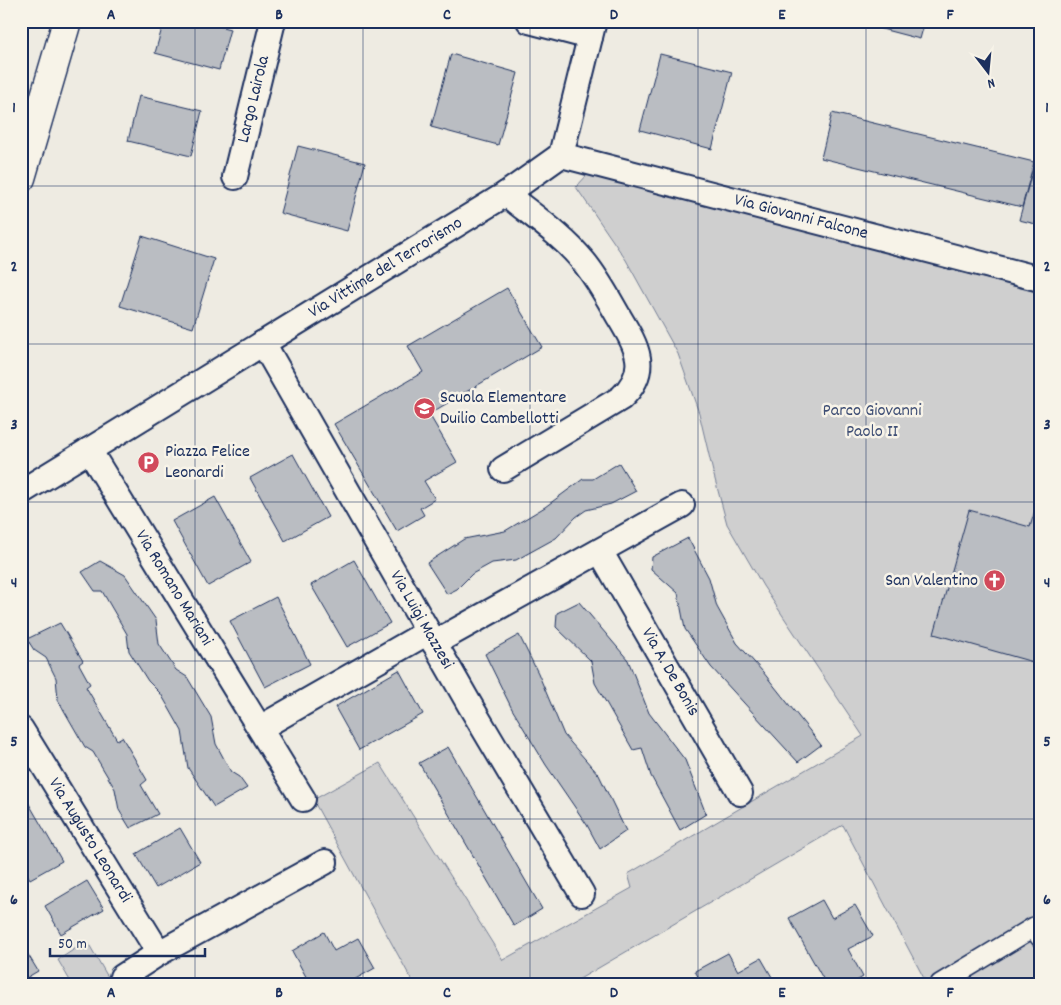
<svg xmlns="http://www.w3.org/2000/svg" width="1061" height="1005" viewBox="0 0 1061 1005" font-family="Dekko,sans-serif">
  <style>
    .green { fill: #cfcfcf; stroke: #757f96 }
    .building { fill: #babdc2; stroke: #1b2f5e }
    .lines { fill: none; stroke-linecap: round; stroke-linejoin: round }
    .pedestrian-casing { stroke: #1b2f5e; stroke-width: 22 }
    .minor-casing { stroke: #1b2f5e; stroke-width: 28 }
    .tertiary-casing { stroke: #1b2f5e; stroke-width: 31 }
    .pedestrian { stroke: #f7f3e8; stroke-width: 19 }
    .minor { stroke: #f7f3e8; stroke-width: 24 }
    .tertiary { stroke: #f7f3e8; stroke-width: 28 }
    .grid { fill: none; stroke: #1b2f5e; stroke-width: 1; stroke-opacity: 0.55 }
    .labels { text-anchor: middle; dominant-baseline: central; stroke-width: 5; stroke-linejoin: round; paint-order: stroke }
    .street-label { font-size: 18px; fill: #1b2f5e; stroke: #f7f3e8 }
    .poi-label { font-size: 18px; fill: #1b2f5e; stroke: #f7f3e8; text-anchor: start }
    .park-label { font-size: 18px; fill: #3f4f75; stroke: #f7f3e8 }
    .neatline { fill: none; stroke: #1b2f5e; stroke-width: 2 }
    .grid-label { font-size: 16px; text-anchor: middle; font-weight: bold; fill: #1b2f5e }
  </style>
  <rect width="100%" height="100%" fill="#eeebe2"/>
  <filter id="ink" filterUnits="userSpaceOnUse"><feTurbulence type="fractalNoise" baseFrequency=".02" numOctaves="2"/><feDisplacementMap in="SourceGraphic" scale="10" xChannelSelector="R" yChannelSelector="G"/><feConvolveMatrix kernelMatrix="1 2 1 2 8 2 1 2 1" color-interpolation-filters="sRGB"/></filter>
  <g filter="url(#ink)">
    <!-- green -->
    <path class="green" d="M589 173 1040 293V984H927L843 825 571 984H414L313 800 380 763 503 960 632 888 628 874 863 736 763 586 727 524 713 472 699 413 678 354 626 260 576 187Z
      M87 941 112 984H72L58 960Z"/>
    <!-- building -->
    <path class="building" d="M164 21H200L230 29 219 70 155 53Z
      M851 21H925L920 39Z
      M451 54 518 73 498 145 431 127Z
      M660 54 732 72 712 149 640 130Z
      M139 96 202 111 191 156 128 141Z
      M832 113 1034 162 1022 207 821 158Z
      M298 146 365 163 347 231 280 213Z
      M1032 172 1040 174V225L1019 220Z
      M142 236 214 259 193 328 120 306Z
      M507 288 542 347 429 414 457 462 424 481 435 499 420 508 424 515 397 531 334 424 423 372 408 346Z
      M293 454 328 517 285 541 250 478Z
      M619 463 636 491 611 504 586 510 576 517 556 538 516 560 492 563 472 574 457 589 447 594 427 563 464 539 505 531 545 507 583 479H593Z
      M215 497 251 562 208 586 172 521Z
      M1039 497 1040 664 934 634 969 510 1030 527Z
      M688 538 709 578 717 607 737 643 763 672 821 745 798 762 711 667 685 629 678 593 651 569 652 557Z
      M354 560 390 623 347 647 311 585Z
      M100 561 125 575 156 620 159 644 176 670 187 677 211 717 216 744 231 772 239 777 247 788 214 807 188 768 182 731 161 694 148 681 129 651 127 634 102 591H95L82 572Z
      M276 597 310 664 265 687 230 621Z
      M579 602 628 660 649 713 685 760 706 814 680 830 651 776 642 748 633 750 595 683 591 661 556 627 557 613Z
      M60 623 83 661 79 664 90 684 86 687 117 740 122 737 147 780 141 785 158 814 130 828 119 810 115 789 93 752 85 747 58 700 56 678 46 658 34 650 27 639Z
      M519 635 538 673 564 735 599 775 626 831 600 849 587 825 546 765 512 709 485 654Z
      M399 670 423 714 359 750 335 707Z
      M448 747 542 909 514 926 419 763Z
      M21 790 62 861 30 879 21 864Z
      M180 828 200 862 156 888 136 854Z
      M87 881 104 909 61 934 45 906Z
      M822 900 832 918 855 905 873 936 848 949 863 977 851 984H826L789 918Z
      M324 932 334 951 358 938 375 968 350 982 351 984H310L292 951Z
      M21 943 38 971 21 981Z
      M728 953 738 971 761 958 776 984H702L695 971Z"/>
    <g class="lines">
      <defs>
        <path id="pedestrian" d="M940 984 1034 927 1040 937"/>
        <g id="minor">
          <path d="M529 21 590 37"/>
          <path id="s1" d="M561 155 1040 279"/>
          <path id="s2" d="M235 177 273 21"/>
          <path id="s3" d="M263 343 471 707 582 894"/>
          <path id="s4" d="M89 450 303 799"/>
          <path d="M503 469 621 398C651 370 637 347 619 317 608 298 598 279 584 262 562 235 533 216 506 194"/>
          <path id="s5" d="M21 492 506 194 561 155 594 21"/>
          <path id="s6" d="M600 551 740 793"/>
          <path d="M434 643 682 505"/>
          <path d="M260 728 428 632"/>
          <path id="s7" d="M21 729 159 953"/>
          <path d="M126 984 122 977 159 953 325 862"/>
        </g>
        <path id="tertiary" d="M21 178 67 21"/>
      </defs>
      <!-- pedestrian casing -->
      <use href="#pedestrian" class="pedestrian-casing"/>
      <!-- minor casing -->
      <use href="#minor" class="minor-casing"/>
      <!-- tertiary casing -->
      <use href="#tertiary" class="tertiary-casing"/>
      <!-- pedestrian -->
      <use href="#pedestrian" class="pedestrian"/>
      <!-- minor -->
      <use href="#minor" class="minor"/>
      <!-- tertiary -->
      <use href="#tertiary" class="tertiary"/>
    </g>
  </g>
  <!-- grid -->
  <path class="grid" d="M195 21V984M363 21V984M530 21V984M698 21V984M866 21V984M21 186H1040M21 344H1040M21 502H1040M21 661H1040M21 819H1040"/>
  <!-- icons -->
  <defs>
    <symbol id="school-disc" viewBox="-11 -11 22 22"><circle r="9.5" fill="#d1495b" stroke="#f7f3e8"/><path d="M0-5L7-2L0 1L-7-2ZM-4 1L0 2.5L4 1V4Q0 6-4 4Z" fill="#fff"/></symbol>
    <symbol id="parking-disc" viewBox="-11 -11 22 22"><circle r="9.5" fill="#d1495b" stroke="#f7f3e8"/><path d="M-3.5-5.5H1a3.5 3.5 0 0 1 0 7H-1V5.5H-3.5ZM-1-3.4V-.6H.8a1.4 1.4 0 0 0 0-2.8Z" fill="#fff"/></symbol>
    <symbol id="church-disc" viewBox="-11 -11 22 22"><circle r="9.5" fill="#d1495b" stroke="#f7f3e8"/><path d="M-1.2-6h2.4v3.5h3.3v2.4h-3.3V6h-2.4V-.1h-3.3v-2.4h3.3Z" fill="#fff"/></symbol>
  </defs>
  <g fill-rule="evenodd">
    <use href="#school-disc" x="412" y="396" width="25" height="25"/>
    <use href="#parking-disc" x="136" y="450" width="25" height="25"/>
    <use href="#church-disc" x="982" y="568" width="25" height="25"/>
  </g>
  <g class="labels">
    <!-- street labels -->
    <g class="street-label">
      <text stroke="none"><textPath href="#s2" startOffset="80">Largo Lairola</textPath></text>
      <text stroke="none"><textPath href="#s1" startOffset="248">Via Giovanni Falcone</textPath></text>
      <text stroke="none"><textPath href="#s5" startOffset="428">Via Vittime del Terrorismo</textPath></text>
      <text stroke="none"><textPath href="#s4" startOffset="162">Via Romano Mariani</textPath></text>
      <text stroke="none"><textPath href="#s3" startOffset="319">Via Luigi Mazzesi</textPath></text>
      <text stroke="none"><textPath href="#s6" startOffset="140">Via A. De Bonis</textPath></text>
      <text stroke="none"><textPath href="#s7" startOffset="131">Via Augusto Leonardi</textPath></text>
    </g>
    <!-- poi labels -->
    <g class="poi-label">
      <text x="440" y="398">Scuola Elementare<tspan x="440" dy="21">Duilio Cambellotti</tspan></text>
      <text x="165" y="452">Piazza Felice<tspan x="165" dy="21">Leonardi</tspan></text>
      <text x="978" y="581" text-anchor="end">San Valentino</text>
    </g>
    <!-- park labels -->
    <g class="park-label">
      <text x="872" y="411">Parco Giovanni<tspan x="872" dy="21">Paolo II</tspan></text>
    </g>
  </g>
  <!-- margin -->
  <rect width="1061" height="1005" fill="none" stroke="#f7f3e8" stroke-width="55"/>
  <!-- north arrow -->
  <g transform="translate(988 72) rotate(164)" stroke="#f7f3e8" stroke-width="4" paint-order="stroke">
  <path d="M0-4L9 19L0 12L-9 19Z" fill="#1b2f5e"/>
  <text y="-8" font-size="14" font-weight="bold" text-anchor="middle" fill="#1b2f5e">N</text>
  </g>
  <!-- scale -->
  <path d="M50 948v8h155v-8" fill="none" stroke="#1b2f5e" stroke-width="2.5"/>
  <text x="58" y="948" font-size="15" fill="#1b2f5e" stroke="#f7f3e8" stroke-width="4" paint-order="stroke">50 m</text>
  <rect x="28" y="28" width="1006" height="950" class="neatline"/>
  <g class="grid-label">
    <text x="111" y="19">A</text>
    <text x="279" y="19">B</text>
    <text x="447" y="19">C</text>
    <text x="614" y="19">D</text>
    <text x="782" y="19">E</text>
    <text x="950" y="19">F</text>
    <text x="14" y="112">1</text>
    <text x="1047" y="112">1</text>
    <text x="14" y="271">2</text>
    <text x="1047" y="271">2</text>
    <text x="14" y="429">3</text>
    <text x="1047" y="429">3</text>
    <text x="14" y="587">4</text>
    <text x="1047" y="587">4</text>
    <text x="14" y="746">5</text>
    <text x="1047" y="746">5</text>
    <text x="14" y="904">6</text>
    <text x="1047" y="904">6</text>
    <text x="111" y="997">A</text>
    <text x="279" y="997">B</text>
    <text x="447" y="997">C</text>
    <text x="614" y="997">D</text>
    <text x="782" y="997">E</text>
    <text x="950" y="997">F</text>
  </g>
</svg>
